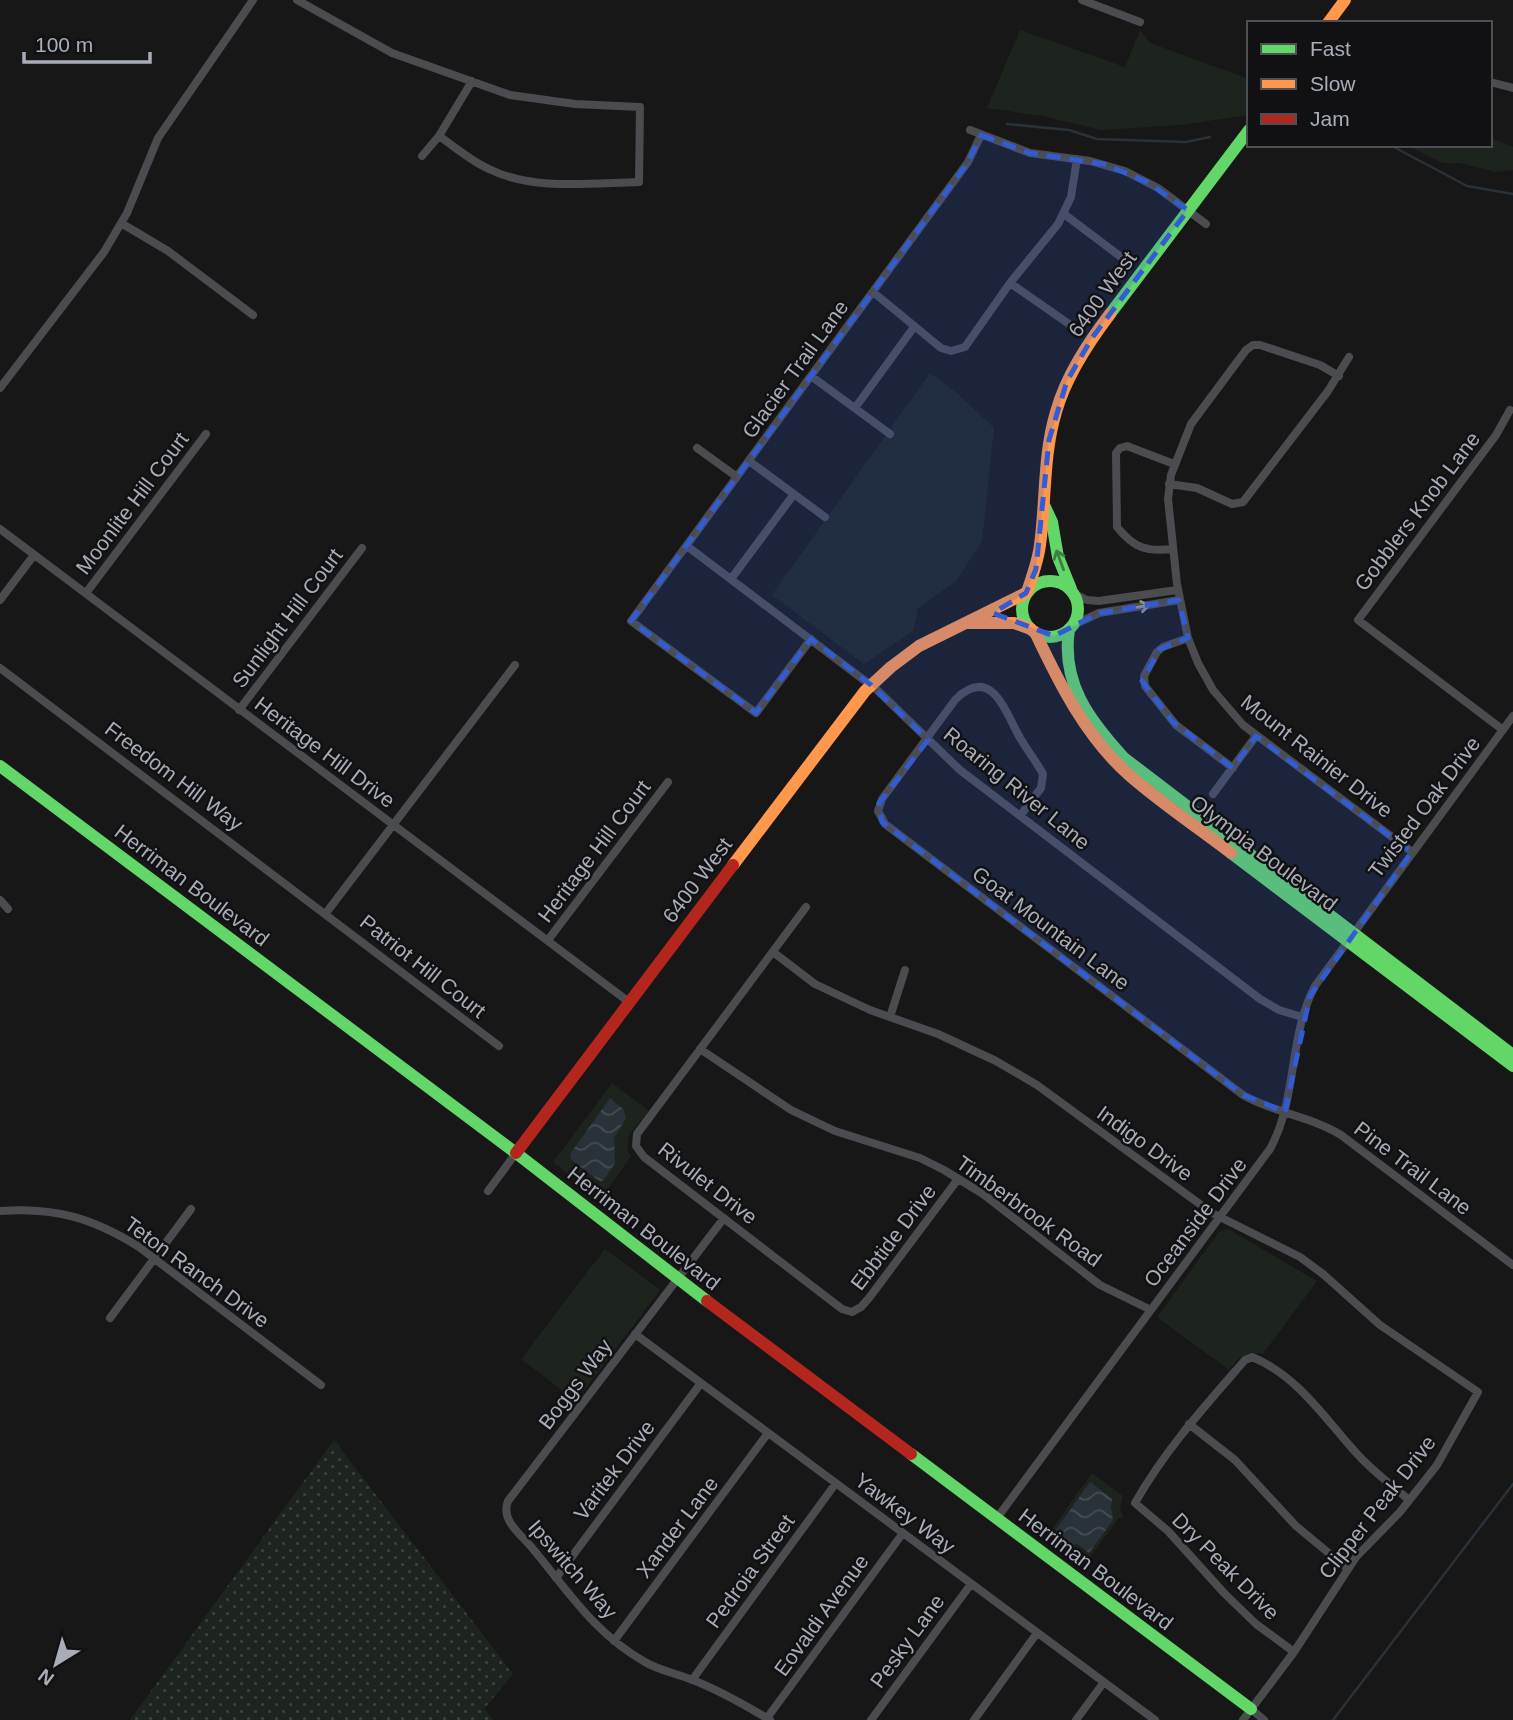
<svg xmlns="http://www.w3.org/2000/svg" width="1513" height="1720" viewBox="0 0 1513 1720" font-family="Arial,sans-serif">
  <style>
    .grass { fill: url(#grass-dots) }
    .park { fill: #1d241e }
    .water { fill: url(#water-waves) }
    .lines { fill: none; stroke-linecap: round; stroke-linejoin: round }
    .stream { stroke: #2a3239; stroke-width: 2.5 }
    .street { stroke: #4b4c50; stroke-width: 8 }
    .fast { stroke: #63d668; stroke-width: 12 }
    .slow { stroke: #ff974d; stroke-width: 12 }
    .jam { stroke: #b3261e; stroke-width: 12 }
    .oneway { stroke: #3e7d42 }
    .oneway2 { stroke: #8c9099 }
    .marked { fill: #325cd3; fill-opacity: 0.2; stroke: #325cd3; stroke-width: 5; stroke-dasharray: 14 9; stroke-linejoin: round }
    .labels { text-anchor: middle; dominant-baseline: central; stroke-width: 5; stroke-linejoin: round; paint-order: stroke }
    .street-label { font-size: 21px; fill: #a8adb8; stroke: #111113 }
  </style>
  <defs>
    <pattern id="grass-dots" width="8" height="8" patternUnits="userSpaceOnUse" patternTransform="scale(1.75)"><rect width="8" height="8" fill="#1d241e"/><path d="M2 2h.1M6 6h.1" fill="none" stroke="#3b413d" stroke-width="1.8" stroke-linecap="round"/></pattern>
    <pattern id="water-waves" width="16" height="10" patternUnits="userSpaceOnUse" patternTransform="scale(1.75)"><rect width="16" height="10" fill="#2a3239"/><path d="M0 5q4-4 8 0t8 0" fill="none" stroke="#464d54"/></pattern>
  </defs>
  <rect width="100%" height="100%" fill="#171717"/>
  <!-- grass -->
  <path class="grass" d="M334 1440 513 1674 484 1709 493 1720H130Z"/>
  <!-- park -->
  <path class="park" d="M1020 30 1125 67 1140 30 1150 43 1249 79V115L1180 125 1101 130 1043 116 987 108Z
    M1490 138 1513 147V170L1497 172 1459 163H1443L1406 145H1490Z
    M930 373 958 394 994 428 982 541 956 581 918 608 913 631 864 664 772 595Z
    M612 1083 649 1111 629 1135 627 1150 631 1156 601 1199 553 1162Z
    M1228 1229 1317 1281 1263 1354C1246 1350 1239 1357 1229 1370L1157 1317 1219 1232Z
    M605 1249 660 1290 576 1401 521 1359Z
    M1092 1473 1123 1496 1120 1507 1123 1518H1119L1090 1557 1076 1547 1073 1550 1050 1532Z"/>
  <!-- water -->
  <path class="water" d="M610 1098 623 1109 626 1118 614 1138 615 1163 603 1181H599L573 1161 570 1158 571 1153Z
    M1090 1482 1112 1499 1111 1508 1113 1520 1089 1553 1076 1543 1073 1546 1055 1531Z"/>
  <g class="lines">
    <!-- stream -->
    <path class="stream" d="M1007 124 1069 130 1097 139 1186 142 1210 137
      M1390 145 1467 186 1513 194
      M1333 1720 1513 1484"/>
    <!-- street -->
    <path class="street" d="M297 0 392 53 510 95 575 104 640 107 639 182C591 183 533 191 489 169 471 161 455 147 439 136
      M1082 0 1140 22
      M1490 82 1513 88
      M970 130 1030 153 1090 161 1125 171 1158 188 1206 224
      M422 156 439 136 472 81
      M1064 214 1121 257
      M121 223 168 251 253 315
      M1010 283 1069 324
      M873 292 941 348 951 351 965 347 1010 283 1058 224 1071 197 1077 159
      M811 376 890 434
      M1339 376 1320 365 1260 345H1253L1246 350 1191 424 1171 475 1168 499 1177 584 1188 638 1198 663 1213 690 1243 725 1412 852
      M0 388 104 252 127 213 158 138 253 0
      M855 408 914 327
      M697 448 737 477
      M749 461 825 517
      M1169 484 1197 488 1232 504 1243 502 1328 391 1349 357
      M0 529 629 1002
      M687 546 877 690 960 770 1260 999 1279 1010 1302 1017
      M1173 549C1146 552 1134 548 1117 527L1116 453 1120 448 1127 446 1174 464
      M731 579 794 494
      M86 593 206 434
      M1073 593 1087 600 1099 601 1177 590
      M0 600 34 555
      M1073 625 1099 613 1179 600
      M1188 638 1163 647 1157 652 1144 676 1145 686 1176 725 1233 768
      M811 639 756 713 631 621 968 162 981 135
      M0 668 499 1046
      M239 710 362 548
      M1503 730 1358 620 1496 435 1510 410
      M1213 794 1256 736
      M1020 816 1041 788 1043 774C1036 761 1026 749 1019 736 1005 711 991 664 955 700L882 799 878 811 885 824 1243 1095C1274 1113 1310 1116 1341 1135L1513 1265
      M0 900 8 909
      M806 907 637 1134 636 1146 644 1157 842 1309 852 1312 861 1307 869 1298 958 1179
      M326 913 515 665
      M548 940 668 782
      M773 952 815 984 870 1010 938 1034 996 1061 1037 1085 1212 1213 1300 1257 1323 1274 1380 1325 1478 1392 1437 1465 1400 1512 1356 1557 1294 1652 1243 1720
      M890 1017 905 970
      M700 1049 791 1110 835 1131 920 1158 944 1170 983 1194 1100 1285 1151 1310
      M488 1191 516 1153
      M0 1211C55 1207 93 1218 139 1247L321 1385
      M724 1218 508 1501C500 1521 522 1535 533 1549 568 1591 595 1634 645 1662 658 1670 675 1673 690 1679 717 1689 745 1705 770 1720
      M110 1318 191 1209
      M635 1334 1155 1720
      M1189 1424 1235 1460 1296 1526 1348 1569
      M997 1518 1270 1149C1298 1098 1288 1037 1315 986L1513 716
      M556 1578 701 1383
      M614 1641 768 1433
      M1294 1652 1256 1624 1224 1593 1168 1531 1135 1503C1165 1450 1205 1406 1245 1360L1252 1357C1299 1376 1327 1422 1360 1457 1375 1473 1393 1486 1409 1500
      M692 1680 836 1483
      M1251 1709 1264 1720
      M767 1718 903 1533
      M871 1720 971 1584
      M974 1720 1037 1633
      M1076 1720 1104 1682"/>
    <!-- fast -->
    <path class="fast" d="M1110 314 1249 130
      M1045 507 1052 522 1058 557 1071 589
      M1022 609a28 28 0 1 1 56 0a28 28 0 1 1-56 0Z
      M1069 629C1061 683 1089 720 1124 758L1513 1055
      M0 766 516 1153 707 1301
      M1231 853 1513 1066
      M911 1454 1251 1709"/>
    <!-- slow -->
    <path class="slow" d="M1328 23 1345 0
      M1027 592C1032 577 1038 561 1040 545 1046 501 1043 455 1056 412 1066 376 1088 343 1110 314
      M966 623H1014L1031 629
      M1035 632C1059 683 1086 737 1129 775 1161 803 1197 827 1231 853
      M733 865 865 691 891 667 919 646 1026 593"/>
    <!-- jam -->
    <path class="jam" d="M516 1153 733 865
      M707 1301 911 1454"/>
  </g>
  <!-- one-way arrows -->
  <defs><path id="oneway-shaft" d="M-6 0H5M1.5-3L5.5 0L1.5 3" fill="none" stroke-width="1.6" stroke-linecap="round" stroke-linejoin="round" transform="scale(1.75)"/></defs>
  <use class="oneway" href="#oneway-shaft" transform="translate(1060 560) rotate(-110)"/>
  <use class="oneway2" href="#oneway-shaft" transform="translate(1139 607) rotate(-9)"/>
  <!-- marked area -->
  <path class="marked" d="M981 135 1030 153 1104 164 1147 182 1188 210 1092 338 1067 381 1049 440 1036 569 1026 593 993 613 1054 636 1099 613 1179 600 1188 638 1160 649 1142 681 1172 721 1233 768 1256 736 1412 852 1310 996 1285 1112 1243 1095 882 822 879 803 928 740 871 685 811 639 756 713 631 621 968 162Z"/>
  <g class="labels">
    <!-- street labels -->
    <g class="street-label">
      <text transform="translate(1102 294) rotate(-54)">6400 West</text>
      <text transform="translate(795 369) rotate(-54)">Glacier Trail Lane</text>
      <text transform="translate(132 503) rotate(-53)">Moonlite Hill Court</text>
      <text transform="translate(1417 511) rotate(-53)">Gobblers Knob Lane</text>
      <text transform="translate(287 618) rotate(-53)">Sunlight Hill Court</text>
      <text transform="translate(325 752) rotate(37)">Heritage Hill Drive</text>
      <text transform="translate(1317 756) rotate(38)">Mount Rainier Drive</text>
      <text transform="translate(174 776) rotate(37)">Freedom Hill Way</text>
      <text transform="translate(1017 788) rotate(39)">Roaring River Lane</text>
      <text transform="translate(1424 807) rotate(-53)">Twisted Oak Drive</text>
      <text transform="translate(594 851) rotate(-53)">Heritage Hill Court</text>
      <text transform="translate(1264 853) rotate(37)">Olympia Boulevard</text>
      <text transform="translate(697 880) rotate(-53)">6400 West</text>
      <text transform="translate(192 885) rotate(37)">Herriman Boulevard</text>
      <text transform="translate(1051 928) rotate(37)">Goat Mountain Lane</text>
      <text transform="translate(423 966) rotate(38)">Patriot Hill Court</text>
      <text transform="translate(1145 1143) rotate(36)">Indigo Drive</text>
      <text transform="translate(1413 1168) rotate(37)">Pine Trail Lane</text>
      <text transform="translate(708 1183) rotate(38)">Rivulet Drive</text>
      <text transform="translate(1029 1211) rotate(36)">Timberbrook Road</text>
      <text transform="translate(1195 1222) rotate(-53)">Oceanside Drive</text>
      <text transform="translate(644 1228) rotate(38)">Herriman Boulevard</text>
      <text transform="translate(893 1237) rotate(-53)">Ebbtide Drive</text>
      <text transform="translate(197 1272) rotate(36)">Teton Ranch Drive</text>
      <text transform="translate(575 1384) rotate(-53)">Boggs Way</text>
      <text transform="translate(614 1470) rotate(-53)">Varitek Drive</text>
      <text transform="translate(1377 1507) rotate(-52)">Clipper Peak Drive</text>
      <text transform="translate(905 1513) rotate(37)">Yawkey Way</text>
      <text transform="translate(677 1527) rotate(-53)">Xander Lane</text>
      <text transform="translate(1226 1566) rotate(45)">Dry Peak Drive</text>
      <text transform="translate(573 1569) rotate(49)">Ipswitch Way</text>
      <text transform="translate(1096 1569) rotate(37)">Herriman Boulevard</text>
      <text transform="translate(750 1571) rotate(-54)">Pedroia Street</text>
      <text transform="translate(821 1615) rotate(-54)">Eovaldi Avenue</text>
      <text transform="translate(907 1641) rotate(-54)">Pesky Lane</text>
    </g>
  </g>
  <!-- legend -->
  <rect x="1247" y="21" width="245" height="126" fill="#111113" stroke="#4d4f55" stroke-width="2"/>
  <rect x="1261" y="44" width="35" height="10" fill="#63d668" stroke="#4d4f55" stroke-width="2"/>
  <text x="1310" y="56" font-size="21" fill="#a8adb8">Fast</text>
  <rect x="1261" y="79" width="35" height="10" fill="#ff974d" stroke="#4d4f55" stroke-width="2"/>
  <text x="1310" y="91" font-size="21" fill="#a8adb8">Slow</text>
  <rect x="1261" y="114" width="35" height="10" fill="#b3261e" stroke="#4d4f55" stroke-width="2"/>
  <text x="1310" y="126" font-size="21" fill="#a8adb8">Jam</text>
  <!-- north arrow -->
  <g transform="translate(56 1664) rotate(217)" stroke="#111113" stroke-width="5" paint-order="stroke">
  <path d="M0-5L12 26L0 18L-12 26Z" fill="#a8adb8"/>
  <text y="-10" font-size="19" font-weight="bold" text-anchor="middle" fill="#a8adb8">N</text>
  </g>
  <!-- scale -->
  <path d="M24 52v10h126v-10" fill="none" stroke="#a8adb8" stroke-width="3.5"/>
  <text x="35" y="52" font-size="21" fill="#a8adb8" stroke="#111113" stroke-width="5" paint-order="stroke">100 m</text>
</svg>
